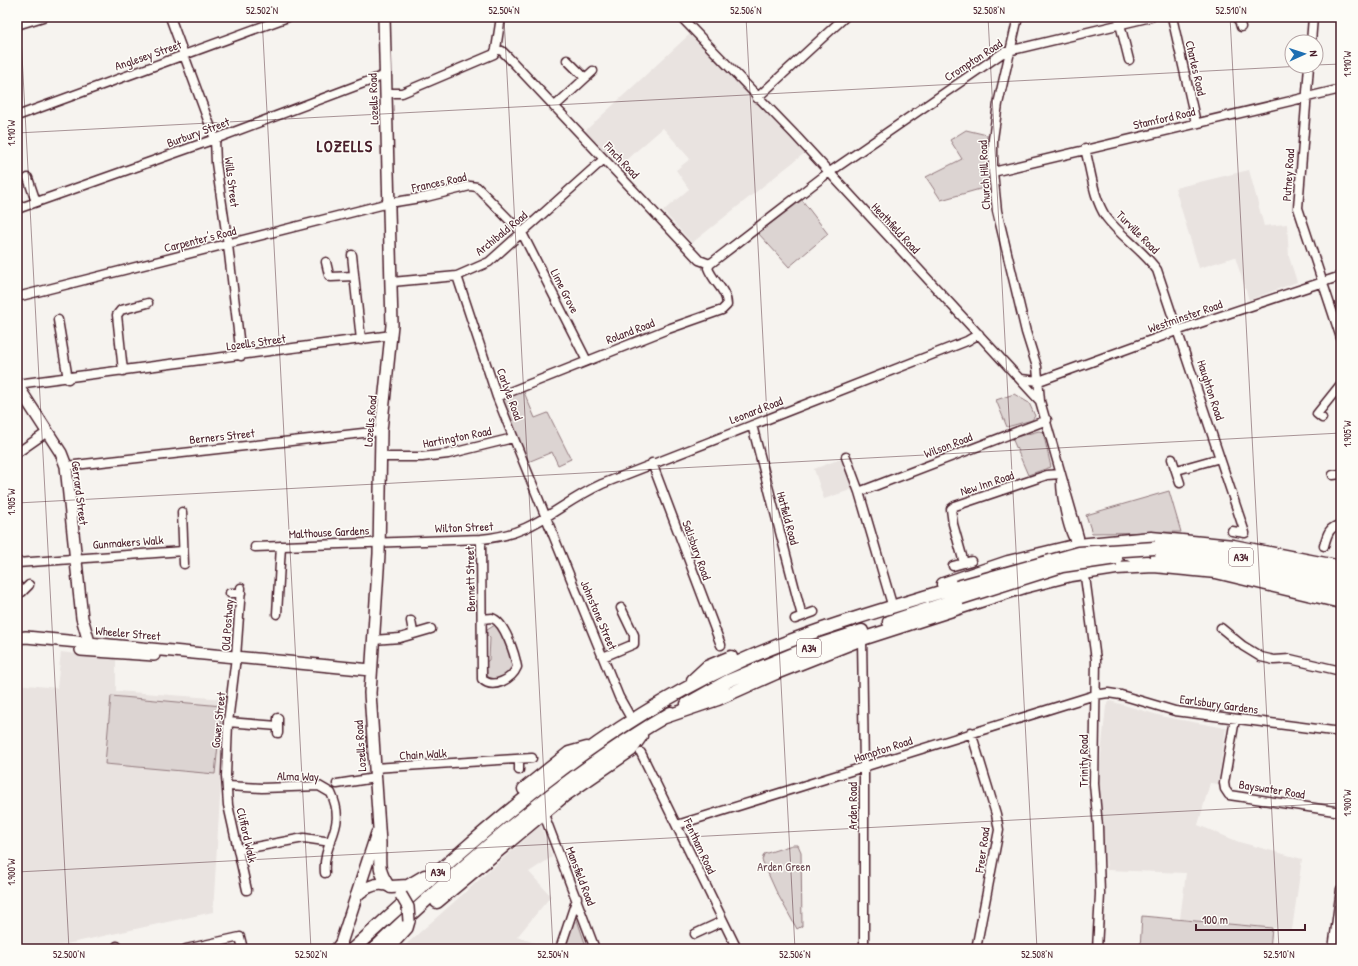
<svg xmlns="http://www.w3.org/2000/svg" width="1358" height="966" viewBox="0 0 1358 966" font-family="'Patrick Hand',sans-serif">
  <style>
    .built { fill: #e9e3e0 }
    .green { fill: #dcd4d2; stroke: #937a7e }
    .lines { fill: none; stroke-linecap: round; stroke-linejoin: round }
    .minor-casing { stroke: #4a1f2b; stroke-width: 11 }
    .major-casing { stroke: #4a1f2b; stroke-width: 14 }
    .highway-casing { stroke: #4a1f2b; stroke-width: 15 }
    .minor { stroke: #fdfcf7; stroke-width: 8 }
    .major { stroke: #fdfcf7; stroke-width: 11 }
    .highway { stroke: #fdfcf7; stroke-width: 12 }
    .major-bridge-casing { stroke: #4a1f2b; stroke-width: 14; stroke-linecap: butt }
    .highway-bridge-casing { stroke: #4a1f2b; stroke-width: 15; stroke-linecap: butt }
    .major-bridge { stroke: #fdfcf7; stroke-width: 11 }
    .highway-bridge { stroke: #fdfcf7; stroke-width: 12 }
    .ticks { fill: none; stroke: #4a1f2b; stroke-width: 1; stroke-opacity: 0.45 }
    .labels { text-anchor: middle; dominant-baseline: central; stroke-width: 3; stroke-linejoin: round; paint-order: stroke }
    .shield { fill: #fdfcf7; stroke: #806168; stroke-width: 1 }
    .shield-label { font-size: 11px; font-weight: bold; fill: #4a1f2b }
    .street-label { font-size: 12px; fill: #4a1f2b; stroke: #fdfcf7 }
    .park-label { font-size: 12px; fill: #6e4c55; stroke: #fdfcf7 }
    .district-label { font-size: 16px; font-weight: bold; letter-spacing: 1px; fill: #4a1f2b; stroke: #fdfcf7 }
    .neatline { fill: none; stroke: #4a1f2b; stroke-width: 1.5 }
    .ticks-label { font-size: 10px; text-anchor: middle; fill: #4a1f2b }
  </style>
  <rect width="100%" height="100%" fill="#f6f3ef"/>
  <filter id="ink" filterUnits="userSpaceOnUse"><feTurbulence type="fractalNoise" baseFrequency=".025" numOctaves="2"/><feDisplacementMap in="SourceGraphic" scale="8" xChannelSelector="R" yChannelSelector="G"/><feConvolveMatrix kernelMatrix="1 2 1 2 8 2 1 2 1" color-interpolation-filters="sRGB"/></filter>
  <g filter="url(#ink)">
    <!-- built -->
    <path class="built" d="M691 33 806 152 692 243 663 211 689 189 676 170 690 159 663 128 618 167 584 132Z
      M1249 170 1264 226 1287 224 1289 257 1297 282 1249 300 1235 257 1199 268 1175 188Z
      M843 458 853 489 824 499 814 469Z
      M61 652 116 659V691L226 699 213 912 44 949H17V684L57 688Z
      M1110 701 1165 717 1226 728 1218 784 1210 783 1198 825 1239 842 1302 859 1292 930 1180 919 1186 873 1107 870 1098 784 1106 706Z
      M541 825 552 857 529 872 551 896 517 937 553 949H401Z"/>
    <!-- green -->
    <path class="green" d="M966 130 987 135V187L941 200 926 177 962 159 950 140Z
      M802 200 828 234 789 267 758 233Z
      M523 390 535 418 548 413 571 459 558 465 552 452 528 462 501 398Z
      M1014 394 1029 403 1035 416 1032 420 1007 427 996 400Z
      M1039 431 1043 432 1051 467 1028 475 1012 438Z
      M1169 491 1181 532 1092 533 1086 515Z
      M495 625 499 627C508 649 527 675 491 681L487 675 486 662 489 660 490 638 487 635V630Z
      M111 696 222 706 215 774 105 764Z
      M792 845H798L801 852 802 926 797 929 776 891 762 860 764 854Z
      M575 914 587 949H565Z
      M1142 916 1272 928 1270 949H1140Z"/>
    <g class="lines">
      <defs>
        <path id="minor" d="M170 17 215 139 216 163 228 245 241 356
          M681 17 795 135 1040 401 1079 537V548
          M1018 17 998 104 993 139V172L997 211 1026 332 1037 367 1040 401
          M1172 17 1196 123
          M1238 17 1241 27
          M1120 24 1129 60
          M17 25 43 17
          M1311 42 1313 17
          M496 49 502 51 508 57 699 260 710 264
          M567 60 584 77
          M1309 66 1298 208 1341 338
          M387 93H402L494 54 496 49 501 17
          M757 98 845 17
          M554 107 593 71
          M17 116 288 17
          M1085 149C1091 170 1093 198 1106 217 1121 237 1143 250 1157 270L1245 533 1232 531
          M993 172 1341 89
          M28 178 36 202
          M17 209 215 139 385 75
          M352 255 361 340
          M326 262 329 275 331 277 354 276
          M457 276 497 397 619 697 632 720
          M392 282 457 276 489 262 604 159
          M17 297 389 203 426 197 470 186 477 187 522 233 587 361
          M58 320 68 379
          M123 371 117 315 121 310 148 303
          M1021 379 1039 381 1179 330 1341 276
          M17 384 392 335
          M497 397 668 329 722 310 727 305C727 290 713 282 708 268L710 264 824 176 1004 52 1151 17
          M1322 418 1317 414 1341 384
          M752 425 802 616
          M17 453 47 432
          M380 457H422L448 454 513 438
          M846 457 859 492 891 601
          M1172 459 1180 483
          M652 463 721 645
          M66 466 381 431
          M1177 470 1220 458
          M1333 475 1341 474
          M1061 481C1061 495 1068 536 1078 545
          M859 492 1047 420
          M182 512 184 564
          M481 539 482 679C493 690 512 679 517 667 515 655 505 622 492 618 489 618 485 619 482 619
          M1324 546C1327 535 1329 526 1341 525
          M255 547 481 539C535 535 556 505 602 484L967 341 979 334
          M17 563 183 551
          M964 563 953 524 951 509 955 506 1047 475 1061 474
          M953 566 971 561
          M1084 569 1096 660 1094 784 1098 826 1100 894 1097 949
          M17 585 22 592 29 585
          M241 588 236 657 228 722 226 776 228 805 247 890
          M230 593H241
          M277 614 281 546
          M795 619 814 612
          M411 621 413 632
          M1221 628 1243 646 1261 657 1274 660 1290 659 1341 671
          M862 639 864 768V949
          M373 640 400 638 431 629
          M603 657 634 644V635L621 608
          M1235 719 1224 783 1225 789 1229 795 1341 812
          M228 722 278 726
          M971 732 996 814 999 830 976 949
          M278 733V718
          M641 753 737 949
          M519 759V770
          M374 768 532 758
          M337 784 375 778
          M228 786 262 788 319 786 331 793C348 829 322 840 325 873
          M543 812 595 949
          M677 825C817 782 956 737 1095 695L1108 693 1121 695 1175 711 1341 732
          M239 850 304 838 331 842
          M695 934 723 921
          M117 946 118 949
          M186 949 240 937 243 949
          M560 949 577 898
          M1333 949 1341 889"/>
        <path id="major" d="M384 17 392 325 381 431 379 554 370 693 380 843C380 862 377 869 388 885
          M17 385 61 453 66 466 82 618 89 642 88 650
          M17 638 26 637 371 670
          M81 650 154 655
          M356 896C366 887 378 880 391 887
          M339 949 377 833
          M388 949 407 928 409 921"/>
        <path id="highway" d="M1155 548H1164L1225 554 1341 579
          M1117 549 1153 565
          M1156 556 1225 565 1341 590
          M943 584 1008 562 1078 545 1151 538 1233 546 1341 567
          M889 622 961 598
          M693 680 707 667 731 657
          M687 704 728 681 803 650 862 631
          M665 717 718 699 776 673 862 639 1024 587 1071 575 1116 568 1154 566 1216 572 1341 602
          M524 789 569 753 587 748
          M391 887 408 886 425 876
          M437 902 565 795 631 750 641 736
          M337 949 341 944
          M353 949C468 845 583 736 724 669 798 633 879 611 957 587
          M374 949C462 865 565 774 671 713"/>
      </defs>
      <!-- minor casing -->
      <use href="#minor" class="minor-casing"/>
      <!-- major casing -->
      <use href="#major" class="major-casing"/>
      <!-- highway casing -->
      <use href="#highway" class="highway-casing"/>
      <!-- minor -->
      <use href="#minor" class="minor"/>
      <!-- major -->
      <use href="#major" class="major"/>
      <!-- highway -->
      <use href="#highway" class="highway"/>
      <defs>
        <path id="major-bridge" d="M401 895 408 907 409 921"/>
        <path id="highway-bridge" d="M957 587 1079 553 1155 548
          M961 598 1062 566 1116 558"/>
      </defs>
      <!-- major-bridge casing -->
      <use href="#major-bridge" class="major-bridge-casing"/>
      <!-- highway-bridge casing -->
      <use href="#highway-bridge" class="highway-bridge-casing"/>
      <!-- major-bridge -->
      <use href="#major-bridge" class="major-bridge"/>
      <!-- highway-bridge -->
      <use href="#highway-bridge" class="highway-bridge"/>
    </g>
  </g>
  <!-- ticks -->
  <path class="ticks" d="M20 17 69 949M262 17 311 949M504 17 553 949M746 17 795 949M988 17 1037 949M1230 17 1279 949M1316 65 1341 64M17 133 1303 66M17 503 1341 433M17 872 1341 803"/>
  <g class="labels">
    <!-- shield labels -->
    <g class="shield">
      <rect x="1229" y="548" width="24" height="18" rx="3"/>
      <rect x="797" y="639" width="24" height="18" rx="3"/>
      <rect x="426" y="863" width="24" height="18" rx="3"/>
    </g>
    <g class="shield-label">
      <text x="1241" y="557">A34</text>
      <text x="809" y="648">A34</text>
      <text x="438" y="872">A34</text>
    </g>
    <!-- street labels -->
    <g class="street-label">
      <text transform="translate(148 55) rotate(-19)">Anglesey Street</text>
      <text transform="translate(973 60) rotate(-33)">Crompton Road</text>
      <text transform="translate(1196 68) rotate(77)">Charles Road</text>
      <text transform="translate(373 99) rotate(-92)">Lozells Road</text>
      <text transform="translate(1164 118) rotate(-13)">Stamford Road</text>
      <text transform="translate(198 132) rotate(-20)">Burbury Street</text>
      <text transform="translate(622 160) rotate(47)">Finch Road</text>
      <text transform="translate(984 175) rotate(-93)">Church Hill Road</text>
      <text transform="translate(1288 175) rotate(-86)">Putney Road</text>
      <text transform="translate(232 182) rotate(83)">Wills Street</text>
      <text transform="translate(439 182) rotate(-12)">Frances Road</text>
      <text transform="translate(896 228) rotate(47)">Heathfield Road</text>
      <text transform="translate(1138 232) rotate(45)">Turville Road</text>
      <text transform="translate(501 233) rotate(-39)">Archibald Road</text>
      <text transform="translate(200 239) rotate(-14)">Carpenter's Road</text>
      <text transform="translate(565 291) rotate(63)">Lime Grove</text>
      <text transform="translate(1185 316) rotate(-19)">Westminster Road</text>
      <text transform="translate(630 331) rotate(-21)">Roland Road</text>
      <text transform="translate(256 342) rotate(-8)">Lozells Street</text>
      <text transform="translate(1211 390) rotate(72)">Haughton Road</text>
      <text transform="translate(510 394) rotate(70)">Carlyle Road</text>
      <text transform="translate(756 410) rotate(-21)">Leonard Road</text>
      <text transform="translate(370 421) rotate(-85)">Lozells Road</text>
      <text transform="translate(222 436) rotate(-6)">Berners Street</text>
      <text transform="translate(457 437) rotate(-11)">Hartington Road</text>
      <text transform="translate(948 445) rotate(-21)">Wilson Road</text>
      <text transform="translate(987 483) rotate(-18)">New Inn Road</text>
      <text transform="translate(80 493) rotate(83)">Gerrard Street</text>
      <text transform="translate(788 518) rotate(75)">Hatfield Road</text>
      <text transform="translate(464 527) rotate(-2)">Wilton Street</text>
      <text transform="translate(329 532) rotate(-3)">Malthouse Gardens</text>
      <text transform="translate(128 542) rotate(-4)">Gunmakers Walk</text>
      <text transform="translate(697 550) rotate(70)">Salisbury Road</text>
      <text transform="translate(470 579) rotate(-91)">Bennett Street</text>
      <text transform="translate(599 615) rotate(67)">Johnstone Street</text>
      <text transform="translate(227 625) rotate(-86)">Old Postway</text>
      <text transform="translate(128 633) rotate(5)">Wheeler Street</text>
      <text transform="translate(1219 704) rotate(8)">Earlsbury Gardens</text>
      <text transform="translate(218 720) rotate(-84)">Gower Street</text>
      <text transform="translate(360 746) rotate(-94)">Lozells Road</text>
      <text transform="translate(883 749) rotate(-18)">Hampton Road</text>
      <text transform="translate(423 754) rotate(-3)">Chain Walk</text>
      <text transform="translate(1083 761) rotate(-90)">Trinity Road</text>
      <text transform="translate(298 776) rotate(1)">Alma Way</text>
      <text transform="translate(1272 789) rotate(9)">Bayswater Road</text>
      <text transform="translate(852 806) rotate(-90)">Arden Road</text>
      <text transform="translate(247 835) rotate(77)">Clifford Walk</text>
      <text transform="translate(700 846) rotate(65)">Fentham Road</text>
      <text transform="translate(982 850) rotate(-82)">Freer Road</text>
      <text transform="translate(581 876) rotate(69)">Mansfield Road</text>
    </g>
    <!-- park labels -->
    <g class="park-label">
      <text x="784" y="866">Arden Green</text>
    </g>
    <!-- district labels -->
    <g class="district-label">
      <text x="345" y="146">LOZELLS</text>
    </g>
  </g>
  <!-- margin -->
  <rect width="1358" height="966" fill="none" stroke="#fdfcf7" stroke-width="44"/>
  <!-- north arrow -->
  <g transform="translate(1304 54) rotate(87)"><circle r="19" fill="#fdfcf7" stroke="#b5a4a5"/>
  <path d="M0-3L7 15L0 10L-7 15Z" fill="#1f6fb2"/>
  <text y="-6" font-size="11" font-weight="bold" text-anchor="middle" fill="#4a1f2b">N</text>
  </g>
  <!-- scale -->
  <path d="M1196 924v6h109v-6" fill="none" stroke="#4a1f2b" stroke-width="2"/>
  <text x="1202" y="924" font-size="12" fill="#4a1f2b" stroke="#fdfcf7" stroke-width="3" paint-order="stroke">100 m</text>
  <rect x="22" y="22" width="1314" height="922" class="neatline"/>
  <g class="ticks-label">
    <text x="262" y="14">52.502°N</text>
    <text x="504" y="14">52.504°N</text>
    <text x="746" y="14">52.506°N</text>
    <text x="989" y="14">52.508°N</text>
    <text x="1231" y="14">52.510°N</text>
    <text transform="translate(1347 64) rotate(-90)" y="4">1.910°W</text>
    <text transform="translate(11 133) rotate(-90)" y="4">1.910°W</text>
    <text transform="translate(1347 434) rotate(-90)" y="4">1.905°W</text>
    <text transform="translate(11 502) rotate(-90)" y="4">1.905°W</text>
    <text transform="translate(1347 803) rotate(-90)" y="4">1.900°W</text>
    <text transform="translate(11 872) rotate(-90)" y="4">1.900°W</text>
    <text x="69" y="958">52.500°N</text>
    <text x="311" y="958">52.502°N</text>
    <text x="553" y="958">52.504°N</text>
    <text x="795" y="958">52.506°N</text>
    <text x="1037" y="958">52.508°N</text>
    <text x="1279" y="958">52.510°N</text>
  </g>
</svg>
